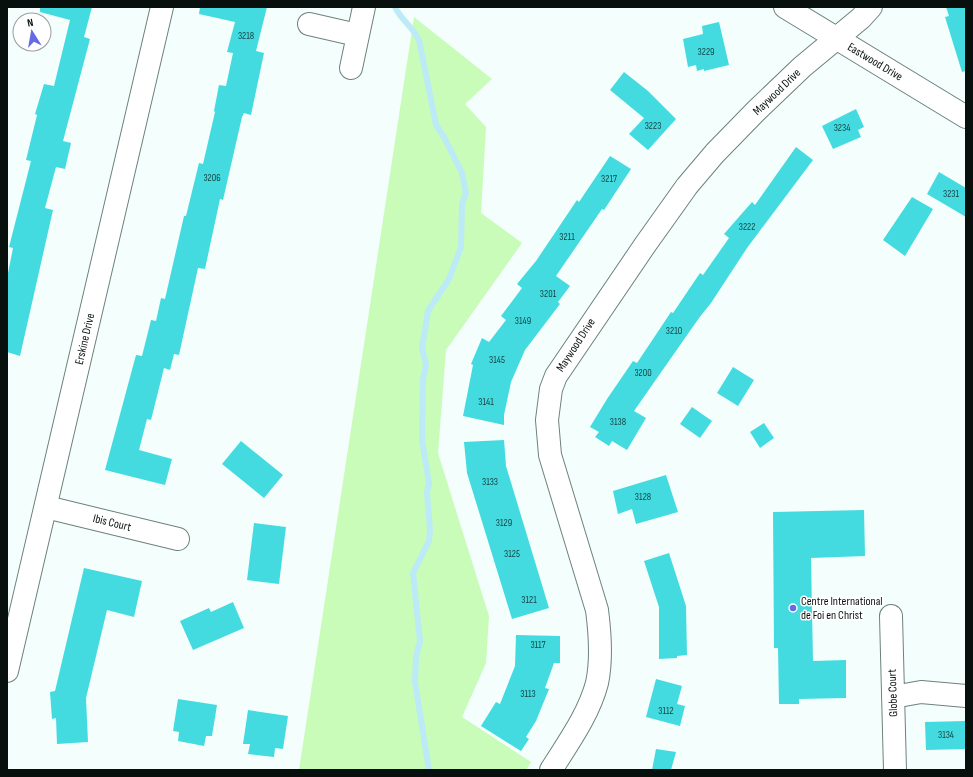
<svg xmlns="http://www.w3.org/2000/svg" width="973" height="777" viewBox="0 0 973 777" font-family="'Sofia Sans Condensed',sans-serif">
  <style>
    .green { fill: #c8fcb8 }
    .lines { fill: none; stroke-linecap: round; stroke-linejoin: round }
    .stream { stroke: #bdeaf7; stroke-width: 6 }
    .building { fill: #43dbe0 }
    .minor-casing { stroke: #6c827d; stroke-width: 24 }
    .minor { stroke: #fff; stroke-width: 22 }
    .poi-dot { fill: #666ae3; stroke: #fff; stroke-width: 1.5 }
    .labels { text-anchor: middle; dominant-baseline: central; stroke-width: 3; stroke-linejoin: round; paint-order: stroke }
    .number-label { font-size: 10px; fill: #174342 }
    .street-label { font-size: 12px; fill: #08100e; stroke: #fff }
    .poi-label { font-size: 12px; fill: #08100e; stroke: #fff; text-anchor: start }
  </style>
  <rect width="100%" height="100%" fill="#f4fefc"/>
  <!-- green -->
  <path class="green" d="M414 17 492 79 465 104 486 127 481 213 522 243 446 350 438 453 489 616 486 663 462 717 531 762 526 770H299Z"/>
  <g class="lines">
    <!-- stream -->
    <path class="stream" d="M395 7C401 20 413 27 419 40L436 125 444 137 462 173 466 193 462 204 461 247 449 279 428 311 422 348 426 365 423 379 422 440 429 483 427 492 430 530 429 541 413 573 420 641 416 657 415 682 429 770"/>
  </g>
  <!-- building -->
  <path class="building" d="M40 7H92L84 37 90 39 63 141 71 143 65 169 56 167 45 208 53 210 20 356 7 352V278L13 248 9 247 31 161 26 160 37 115 35 114 44 84 54 86 70 20 40 12Z
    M200 7H267L256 51 264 53 251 115 244 113 242 117 223 200 220 199 205 269 198 268 179 355 174 354 170 370 164 368 151 420 147 419 139 450 172 459 165 485 105 470 136 355 142 356 151 320 156 321 161 298 165 299 184 216H186L199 163 203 164 215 112 214 111 219 85 226 86 233 53 227 52 235 22 199 14Z
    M946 7H966V71L962 72 945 17 949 16Z
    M719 22 729 65 704 71V69L697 71 696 65 688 67 683 39 703 34 702 26Z
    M624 72 648 91 676 119 648 150 629 134 644 118 610 90Z
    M856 109 864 127 858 130 861 137 833 149 822 126Z
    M796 147 813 160 747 248 711 303 699 318 634 411 646 418 627 450 612 441 609 446 595 437 599 432 590 427 607 399 633 361 637 363 671 312 673 313 700 273 703 275 729 238 724 234 752 202 755 205Z
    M610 156 631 169 604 210 602 209 556 276 570 286 558 302 560 304 525 350 511 382 504 415V425L463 416 473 365 471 364 482 338 489 342 506 320 501 316 522 288 517 284 536 261 577 200 579 202Z
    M939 172 966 188V217L927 194Z
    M912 197 933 209 905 256 883 240Z
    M733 367 754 380 738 406 717 393Z
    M692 407 712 421 700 438 680 424Z
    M764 423 774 438 760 448 750 432Z
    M504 440 506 466 549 608 512 619 467 473 464 442Z
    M241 441 283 475 264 498 222 464Z
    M666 475 678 512 636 524 632 509 618 514 613 491Z
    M864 510 865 556 811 558 813 661 846 660V698L799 699V704H779L778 648H774L773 512Z
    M254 523 286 527 279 584 247 580Z
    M669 553 686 606 687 655 677 656V658L659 659V607L644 561Z
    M84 568 142 581 134 617 107 610 86 698 88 742 57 744 56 718 52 719 50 692 55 691Z
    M233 602 244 628 193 650 180 621 209 608 211 612Z
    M516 635 560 636V663H554L545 688 549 689 536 721 526 737 529 739 521 751 481 726 496 702 500 704 515 666Z
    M656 679 682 686 677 704 685 706 680 726 646 717Z
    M178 699 217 705 212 736H206L204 746 178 741 179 732 173 731Z
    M248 710 288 716 283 749 275 748 274 757 248 754 250 744H243Z
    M966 721V749L926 750 925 722Z
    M656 749 676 752 671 770H652Z"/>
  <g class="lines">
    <defs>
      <path id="minor" d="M785 7 966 117
        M309 24 357 35
        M351 68 364 7
        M46 507 178 539
        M891 616 895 770
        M7 671 162 7
        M893 697 921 692 966 696
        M551 770C568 743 589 714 597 683 602 660 600 633 597 610L550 455 547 420 551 389 556 376 645 245 687 186 715 153 757 110 802 67 861 18 871 7"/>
    </defs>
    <!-- minor casing -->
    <use href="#minor" class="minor-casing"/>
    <!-- minor -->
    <use href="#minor" class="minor"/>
  </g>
  <!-- markers -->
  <circle class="poi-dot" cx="793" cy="608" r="4"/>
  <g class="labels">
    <!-- number labels -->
    <g class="number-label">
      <text x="246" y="36">3218</text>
      <text x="706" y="52">3229</text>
      <text x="653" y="126">3223</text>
      <text x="842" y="128">3234</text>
      <text x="212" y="178">3206</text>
      <text x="609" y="179">3217</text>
      <text x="951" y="194">3231</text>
      <text x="747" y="227">3222</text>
      <text x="567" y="237">3211</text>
      <text x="548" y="294">3201</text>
      <text x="523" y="321">3149</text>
      <text x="674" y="331">3210</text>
      <text x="497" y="360">3145</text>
      <text x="643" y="373">3200</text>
      <text x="486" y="402">3141</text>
      <text x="618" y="422">3138</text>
      <text x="490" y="482">3133</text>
      <text x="643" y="497">3128</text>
      <text x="504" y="523">3129</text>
      <text x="512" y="554">3125</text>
      <text x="529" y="600">3121</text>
      <text x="538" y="645">3117</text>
      <text x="528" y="694">3113</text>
      <text x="666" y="711">3112</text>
      <text x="946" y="735">3134</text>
    </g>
    <!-- street labels -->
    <g class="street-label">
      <text transform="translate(875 62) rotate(31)">Eastwood Drive</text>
      <text transform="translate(777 92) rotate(-44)">Maywood Drive</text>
      <text transform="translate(85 339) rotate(-77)">Erskine Drive</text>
      <text transform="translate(576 345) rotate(-57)">Maywood Drive</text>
      <text transform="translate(112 523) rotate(14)">Ibis Court</text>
      <text transform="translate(893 693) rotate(-92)">Globe Court</text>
    </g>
    <!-- poi labels -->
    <g class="poi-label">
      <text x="801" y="601">Centre International<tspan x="801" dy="14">de Foi en Christ</tspan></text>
    </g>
  </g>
  <!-- border -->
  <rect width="973" height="777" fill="none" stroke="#08100e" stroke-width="16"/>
  <!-- north arrow -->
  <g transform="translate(32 32) rotate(349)"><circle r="19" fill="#ffffff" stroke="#9c9f9f"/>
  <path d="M0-3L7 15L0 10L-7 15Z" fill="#666ae3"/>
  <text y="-6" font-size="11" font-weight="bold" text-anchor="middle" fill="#08100e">N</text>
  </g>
</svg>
